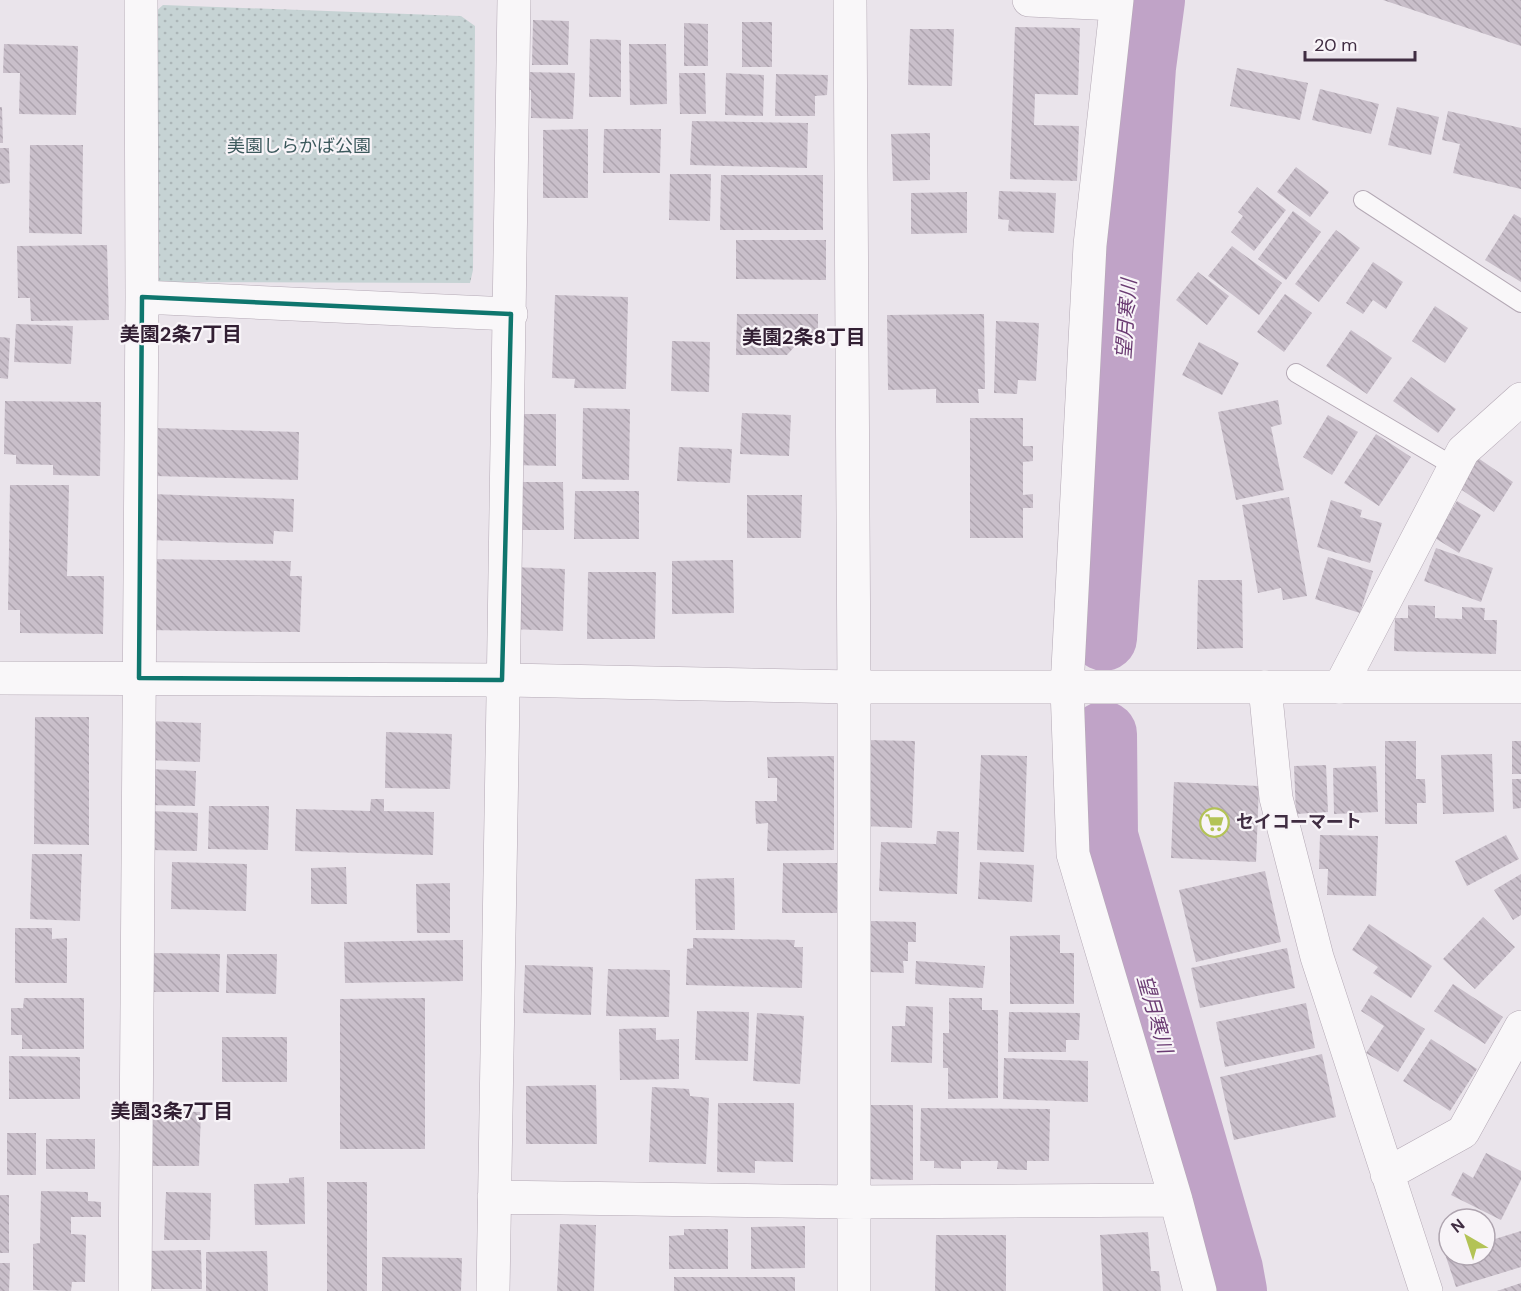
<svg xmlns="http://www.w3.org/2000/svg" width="1521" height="1291" viewBox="0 0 1521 1291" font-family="'DM Sans','Noto Sans JP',sans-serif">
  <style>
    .park { fill: url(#park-dots) }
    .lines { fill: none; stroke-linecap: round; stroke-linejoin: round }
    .river { stroke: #c0a3c7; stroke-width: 66 }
    .building { fill: url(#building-back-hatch) }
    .service-casing { stroke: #b4a9b5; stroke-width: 20 }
    .minor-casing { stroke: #b4a9b5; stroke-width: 34 }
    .tertiary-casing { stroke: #b4a9b5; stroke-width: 34 }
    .service { stroke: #f9f7f9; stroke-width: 18 }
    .minor { stroke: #f9f7f9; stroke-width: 33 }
    .tertiary { stroke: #f9f7f9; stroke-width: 33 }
    .marked { fill: none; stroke: #0f766e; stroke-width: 4.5; stroke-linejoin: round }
    .labels { text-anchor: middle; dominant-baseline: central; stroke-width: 4.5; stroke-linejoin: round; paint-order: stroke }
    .park-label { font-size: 18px; fill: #3c595c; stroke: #f8f4f8 }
    .poi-label { font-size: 18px; font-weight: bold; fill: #402d42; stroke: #f8f4f8; text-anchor: start }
    .water-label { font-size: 20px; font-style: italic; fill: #6a3b72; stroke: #f8f4f8 }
    .neighbourhood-label { font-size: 20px; font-weight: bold; fill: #321f33; stroke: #f8f4f8 }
  </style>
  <defs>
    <pattern id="park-dots" width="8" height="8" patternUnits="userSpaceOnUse" patternTransform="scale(1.5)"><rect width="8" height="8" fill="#c6d3d4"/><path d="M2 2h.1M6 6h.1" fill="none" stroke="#abb5b7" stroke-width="1.8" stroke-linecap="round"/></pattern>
    <pattern id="building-back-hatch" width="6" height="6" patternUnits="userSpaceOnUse" patternTransform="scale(1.5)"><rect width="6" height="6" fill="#c9bfca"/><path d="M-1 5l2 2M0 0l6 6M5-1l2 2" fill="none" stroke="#aea4af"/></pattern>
  </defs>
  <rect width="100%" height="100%" fill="#eae4eb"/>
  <!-- park -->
  <path class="park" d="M163 5 461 16 475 26 473 270 470 283 157 282 153 14Z"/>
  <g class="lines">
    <!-- river -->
    <path class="river" d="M1104 638 1143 67 1152 0
      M1104 734 1105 836 1230 1269 1234 1291"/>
  </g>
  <!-- building -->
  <path class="building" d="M1383 0H1521V46Z
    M533 20 569 21 568 65H532Z
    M742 22H772V67H742Z
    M684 23 708 24V66H684Z
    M1015 27 1080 28 1078 95 1035 94 1034 125 1079 126 1077 181 1010 179Z
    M910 29H954L952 86 908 85Z
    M590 39 621 40V97H589Z
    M4 44 78 46 76 115 19 114 20 73H3Z
    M629 44H666L667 104 630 105Z
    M1237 68 1308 83 1300 120 1230 106Z
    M524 72 575 73 573 119 531 118V90H524Z
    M679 73H705L706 114H680Z
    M726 73 764 75 763 116 725 115Z
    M776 74 828 75 827 95 815 96V116H775Z
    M1320 89 1379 104 1371 134 1312 120Z
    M0 107H2L3 143H0Z
    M1397 107 1439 117 1431 155 1388 145Z
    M1448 111 1521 128V189L1453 173 1460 144 1442 140Z
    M692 121 808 123 807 168 690 165Z
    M588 129V198H543V130Z
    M604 129H661L660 173H603Z
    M930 133V180L893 181 891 134Z
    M30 145H83L82 234 29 233Z
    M0 148H9L10 183 0 184Z
    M1296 167 1329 192 1310 217 1277 192Z
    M670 174H711L710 221 669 220Z
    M721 175H823V230H720Z
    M1257 187 1286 210 1254 251 1231 232 1243 216 1238 212Z
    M999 191 1056 193 1054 233 1008 231 1009 220 998 219Z
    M967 192V233L911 234V193Z
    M1293 211 1321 232 1286 280 1258 259Z
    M1514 214 1521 218V282L1485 260Z
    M1336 230 1360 248 1319 302 1295 284Z
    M736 240H826V280L736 279Z
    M107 245 109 320 31 321 30 298H18L17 246Z
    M1232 246 1282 283 1259 315 1208 276Z
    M1373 262 1403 282 1386 309 1373 300 1363 314 1346 303Z
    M1198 272 1229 296 1207 325 1176 300Z
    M1285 294 1312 313 1284 352 1257 332Z
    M555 295 628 297 626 389 574 388 575 379 552 378Z
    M1435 306 1468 328 1445 363 1412 341Z
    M737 314H818V335H805L787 355H736Z
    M984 314 985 389H978L979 403H936V389L888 390 887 315Z
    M996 321 1039 323 1036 381 1018 380 1017 394 994 393Z
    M16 324 73 326 71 364 14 362Z
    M1351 330 1392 358 1367 394 1326 366Z
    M0 337 10 338 8 379 0 378Z
    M672 341 710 342 709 392 671 391Z
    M1199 342 1239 363 1222 395 1182 375Z
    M1411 377 1456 409 1438 433 1393 401Z
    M1278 400 1282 424 1271 427 1284 490 1236 500 1218 412Z
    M5 401 101 402 100 476 53 475V465L16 464V455L4 454Z
    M583 408 630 409 629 480 582 479Z
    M742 413 791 415 789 456 740 454Z
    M512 414H556V466L511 465Z
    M1328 415 1358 432 1332 475 1303 457Z
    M970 418H1023V446H1033V461L1023 462V495L1033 494V508H1023V538H970Z
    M156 428 299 432 298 480 155 476Z
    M1376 434 1411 457 1379 506 1344 483Z
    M679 447 732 449 730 483 677 481Z
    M1478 458 1513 482 1494 512 1459 488Z
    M509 482H563L564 530H509Z
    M10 485H69L67 576H104L103 634 20 633V610H8Z
    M575 491H639V539H574Z
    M151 494 294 499 293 532 274 531 273 544 149 540Z
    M747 495H802L801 538H747Z
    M1289 497 1307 596 1283 600 1281 588 1258 593 1242 505Z
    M1331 500 1362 510 1360 517 1382 523 1370 563 1317 547Z
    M1457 501 1481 515 1459 553 1435 538Z
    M1436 548 1493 568 1481 602 1424 581Z
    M1328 557 1373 571 1360 613 1315 599Z
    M146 559 291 561 290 576H302L300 632 145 630Z
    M733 560 734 613 672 614V561Z
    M512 567 565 569 563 631 510 629Z
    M588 572H656L655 639H587Z
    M1198 580H1242L1243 648 1197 649Z
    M1408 605 1435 606V618L1462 619V607L1485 608 1484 620H1497L1496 654 1394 651 1395 618H1408Z
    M35 717H89V845L34 844Z
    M149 721 201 723 200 762 148 760Z
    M386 732 452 734 450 789 385 788Z
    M865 740 915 741 912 828 863 826Z
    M1385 741H1416V779H1425L1426 803H1417V824H1385Z
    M1512 741H1521V774H1512Z
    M1492 754 1494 812 1443 814 1441 755Z
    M981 755 1027 756 1024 852 977 850Z
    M834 756V850L767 851 768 823 756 824 755 801H777V778H768L767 757Z
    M1326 765 1328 812 1296 814 1294 766Z
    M1376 766 1378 812 1334 814 1333 768Z
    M148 769 196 771 195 806 147 805Z
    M1512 779H1521V808L1513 809Z
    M1174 782 1259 786 1256 862 1171 858Z
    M371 799H384V811L434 812 433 855 295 851 296 809 370 811Z
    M209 806H269L268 850 208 849Z
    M151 811 198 813 197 851 150 850Z
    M937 831 959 832 957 894 879 891 881 842 936 844Z
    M1320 835 1378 836 1376 896 1327 895 1328 869H1319Z
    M1506 835 1519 859 1467 886 1455 861Z
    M32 854H82L80 921 30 919Z
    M172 862 247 864 246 911 171 909Z
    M980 862 1034 865 1032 902 978 899Z
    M783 863H838V913H782Z
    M346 867 347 904H311V868Z
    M1265 871 1281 942 1196 962 1179 890Z
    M1521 874V915L1513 920 1494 890Z
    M734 878 735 930H696L695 879Z
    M450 883V933H417L416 884Z
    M1483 917 1515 947 1475 989 1443 959Z
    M871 921 916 922V942H908V961H903L904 973 870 972Z
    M1369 924 1432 966 1411 998 1373 973 1378 967 1352 950Z
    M15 928H52V939L67 938V983H15Z
    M1060 935V953H1074V1004H1010V936Z
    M693 938 795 940 794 947H803L802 988 686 985 687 949 693 948Z
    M463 940V981L345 983 344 942Z
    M1287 948 1295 988 1200 1008 1191 968Z
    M153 953 220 954 219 992H152Z
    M227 954H277L276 994 226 993Z
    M916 961 985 966 983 988 915 984Z
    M525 965 593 967 591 1015 523 1013Z
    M608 969 670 970 669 1017 606 1016Z
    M1453 984 1503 1017 1485 1044 1434 1011Z
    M1371 995 1425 1029 1398 1072 1366 1053 1384 1026 1361 1011Z
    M24 998H84V1049H22V1035H11V1008H23Z
    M425 998V1149H340V999Z
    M949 998H982V1010H998V1098L948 1099V1068H943V1033H949Z
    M1306 1003 1315 1048 1225 1067 1216 1022Z
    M906 1006 933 1007 932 1063 891 1062 892 1026H905Z
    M697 1011 749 1012 748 1061 695 1060Z
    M1009 1012 1080 1013 1079 1040H1066V1052H1008Z
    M757 1013 804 1016 800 1084 753 1081Z
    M656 1028V1040L679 1039V1079L620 1080 619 1029Z
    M222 1037H287V1082H222Z
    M1431 1039 1477 1069 1450 1111 1403 1081Z
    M1322 1054 1336 1117 1234 1140 1220 1077Z
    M9 1056 80 1057V1099H9Z
    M1004 1058 1088 1061V1102L1003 1099Z
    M596 1085 597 1144H526V1086Z
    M652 1087 689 1089 690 1096 709 1098 706 1164 649 1162Z
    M718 1103H794L793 1162 755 1161V1173L717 1172Z
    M865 1105H913V1180L865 1179Z
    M921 1108 1050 1109 1049 1161H1027V1170L997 1169 998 1161H961V1169L934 1168V1161H920Z
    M148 1111 201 1112 199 1166H148Z
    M7 1133H36V1175H7Z
    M46 1139H95V1169H46Z
    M1486 1153 1521 1171V1180L1501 1220 1451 1195 1463 1172 1473 1178Z
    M304 1177 305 1224 255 1225 254 1184 289 1183V1178Z
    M327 1182H367V1291H327Z
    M41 1191 88 1192V1201L101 1202V1217H71V1234L86 1235 85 1282H72L71 1291 33 1290V1244L40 1243Z
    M166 1192 211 1193 210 1240H164Z
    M0 1195H9V1253H0Z
    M560 1224 596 1225 594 1291H557Z
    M805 1226V1268L751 1269V1227Z
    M684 1229H728V1269H669V1236L684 1235Z
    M1521 1231V1267L1456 1287 1445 1254 1485 1255V1242Z
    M1148 1232 1151 1271H1159L1161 1291H1103L1100 1235Z
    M936 1235H1006V1291H935Z
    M201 1250 202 1289H144V1251Z
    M267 1251 268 1291H206V1252Z
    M382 1257 462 1258 461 1291H382Z
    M0 1263H10L9 1291H0Z
    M674 1277H795V1291H674Z
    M1521 1283V1291H1497Z"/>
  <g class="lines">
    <defs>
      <path id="service" d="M1363 200 1521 303
        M1296 373 1455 467"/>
      <path id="minor" d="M850 0 854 687V1291
        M1029 0 1116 4
        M1117 0 1090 245 1067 688 1073 854 1176 1200 1200 1291
        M142 297 511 314
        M1265 687 1276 798 1317 957 1426 1291
        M1340 687 1463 451 1521 399
        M1387 1174 1463 1132 1521 1027
        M494 1197 856 1202 1176 1200
        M135 1291 142 297 141 0
        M493 1291C498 861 510 430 514 0"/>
      <path id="tertiary" d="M0 678 502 680 854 687H1521"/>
    </defs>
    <!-- service casing -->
    <use href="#service" class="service-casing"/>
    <!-- minor casing -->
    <use href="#minor" class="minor-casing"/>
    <!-- tertiary casing -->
    <use href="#tertiary" class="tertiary-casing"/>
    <!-- service -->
    <use href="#service" class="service"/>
    <!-- minor -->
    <use href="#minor" class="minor"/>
    <!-- tertiary -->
    <use href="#tertiary" class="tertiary"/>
  </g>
  <!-- marked area -->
  <path class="marked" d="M142 297 511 314 502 680 139 678Z"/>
  <!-- icons -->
  <defs>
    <symbol id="supermarket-ring" viewBox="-11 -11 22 22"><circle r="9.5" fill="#f8f4f8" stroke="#b3c356" stroke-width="1.5"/><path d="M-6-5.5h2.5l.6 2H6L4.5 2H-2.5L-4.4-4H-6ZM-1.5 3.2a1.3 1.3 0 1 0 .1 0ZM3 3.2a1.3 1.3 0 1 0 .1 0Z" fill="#b3c356"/></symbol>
  </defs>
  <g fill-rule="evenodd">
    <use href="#supermarket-ring" x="1198" y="806" width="33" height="33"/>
  </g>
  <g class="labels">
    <!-- park labels -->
    <g class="park-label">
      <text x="299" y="146">美園しらかば公園</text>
    </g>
    <!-- poi labels -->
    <g class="poi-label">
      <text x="1236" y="822">セイコーマート</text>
    </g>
    <!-- water labels -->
    <g class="water-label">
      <text transform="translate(1126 319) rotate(-86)">望月寒川</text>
      <text transform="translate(1155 1014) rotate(74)">望月寒川</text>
    </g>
    <!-- neighbourhood labels -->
    <g class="neighbourhood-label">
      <text x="181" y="334">美園2条7丁目</text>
      <text x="804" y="337">美園2条8丁目</text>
      <text x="172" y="1111">美園3条7丁目</text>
    </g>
  </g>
  <!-- north arrow -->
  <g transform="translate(1467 1237) rotate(321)"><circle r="28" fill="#f8f4f8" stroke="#aea4af" stroke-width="1.5"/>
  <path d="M0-4.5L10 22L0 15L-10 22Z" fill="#b3c356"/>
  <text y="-9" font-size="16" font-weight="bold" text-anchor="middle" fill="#402d42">N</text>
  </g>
  <!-- scale -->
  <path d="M1305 51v9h110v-9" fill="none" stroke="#402d42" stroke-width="3"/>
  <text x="1314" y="51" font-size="18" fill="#402d42" stroke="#f8f4f8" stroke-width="4.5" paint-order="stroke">20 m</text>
</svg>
